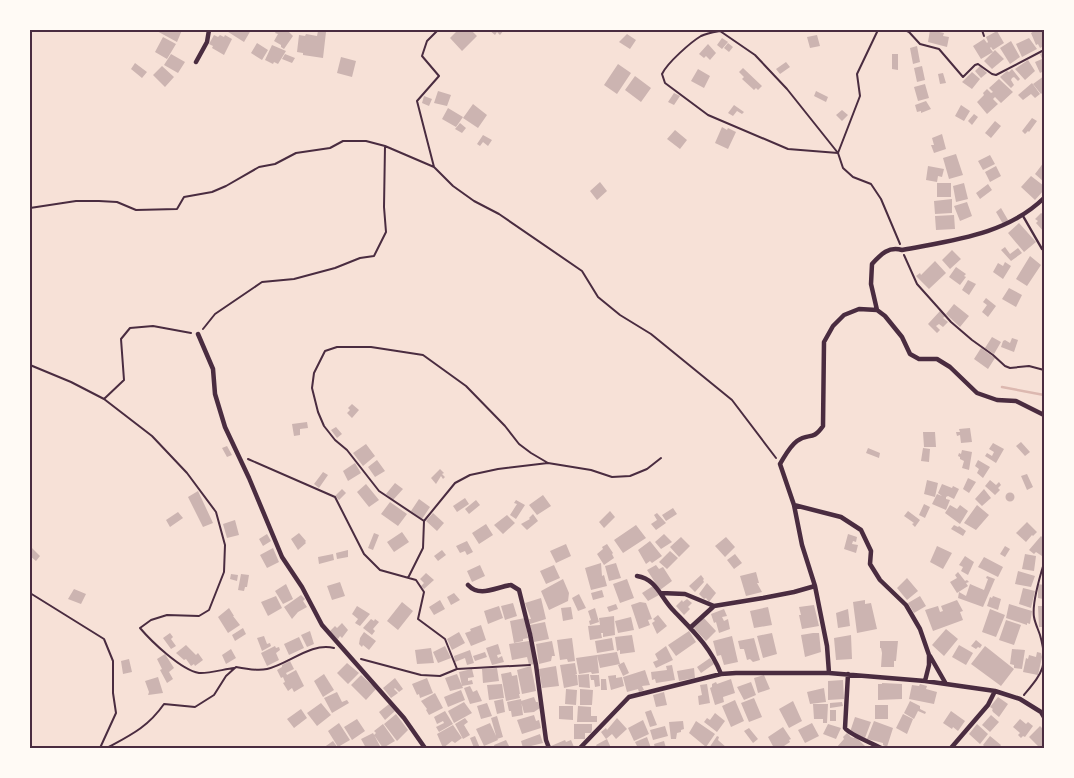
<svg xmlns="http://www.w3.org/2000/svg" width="1074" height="778" viewBox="0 0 1074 778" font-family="Quicksand,sans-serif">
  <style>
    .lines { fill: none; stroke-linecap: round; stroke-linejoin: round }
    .stream { stroke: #dcb8b0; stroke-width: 2.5 }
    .building { fill: #ccb4b1 }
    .path { stroke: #4a2c40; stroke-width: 2 }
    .service { stroke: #4a2c40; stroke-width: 2.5 }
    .minor { stroke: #4a2c40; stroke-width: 4.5 }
    .neatline { fill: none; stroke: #4a2c40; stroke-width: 2 }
  </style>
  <rect width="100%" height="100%" fill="#f7e1d7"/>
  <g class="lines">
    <!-- stream -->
    <path class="stream" d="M1002 387 1044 395"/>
  </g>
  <!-- building -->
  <path class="building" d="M155 30H182L177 42Z
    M225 30H251L244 42Z
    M277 30H287L293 36 284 49 281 47V45L274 41 278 34 275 33Z
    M458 30H471L477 36 462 51 450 38Z
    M489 30H504L500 35 497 32 495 35Z
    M930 30 944 33 943 36 949 37 947 47 928 42Z
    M1036 30H1044V46L1040 48 1038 44 1036 45 1031 33Z
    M318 31 326 32 323 58 303 55V53L297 52 299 35 305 36 306 34 317 36Z
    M997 31 1004 43 993 50 991 47 990 48 993 52 981 59 973 46 984 39 987 43 988 42 986 37Z
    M627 34 636 40 630 49 619 42Z
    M214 35 218 37 220 35 224 37 225 35 232 39 224 55 212 48 213 46 209 44Z
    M817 35 820 46 810 48 807 37Z
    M163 37 176 44 167 59 155 52Z
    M722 38 728 42 722 49 717 45Z
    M1029 38 1037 49 1022 57 1016 44Z
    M1011 41 1020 57 1010 64 1000 48Z
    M257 43 268 50 262 60 251 53Z
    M728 43 733 47 729 52 724 48Z
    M708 44 716 53 710 60 706 56 704 58 699 54Z
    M272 45 286 51 278 64 274 62 273 64 265 60Z
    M917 46 920 62 913 64 910 48Z
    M995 50 1004 59 992 69 984 61Z
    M1044 52V71L1040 73 1035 62 1042 59 1040 54Z
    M171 54 185 62 178 73 164 65Z
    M285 54 295 58 292 63 282 59Z
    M892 54H898V70L892 69Z
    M341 57 356 61 352 77 337 73Z
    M1028 60 1035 71 1025 80 1015 69Z
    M786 62 790 67 780 74 776 69Z
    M135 63 147 72 142 78 131 69Z
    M618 64 631 73 617 94 604 85Z
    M162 66 174 77 165 87 153 75Z
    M922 66 925 80 917 82 914 68Z
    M980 66 987 73 981 78 975 71Z
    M743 68 762 86 758 90 756 88 754 90 742 79 744 77 739 72Z
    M698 69 710 76 704 88 691 81Z
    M1012 69 1020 79 1018 81 1014 77 1012 78 1011 80 1014 85 1011 88 1000 77 1007 71 1009 72Z
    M972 72 980 79 972 89 962 82Z
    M943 73 946 83 940 84 938 74Z
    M635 76 651 88 641 102 625 90Z
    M1044 76V91L1041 94 1033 84Z
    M999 79 1013 92 1001 103 995 97 993 99 998 104 987 114 977 102 984 95 983 93 987 89 991 93 993 92 989 88Z
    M1032 83 1040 94 1035 98 1031 94 1023 100 1018 95Z
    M925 84 929 98 918 101 914 87Z
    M438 91 451 95 447 106 434 103Z
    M816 91 828 97 826 102 814 96Z
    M674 93 680 96 674 105 668 102Z
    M424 96 432 99 429 106 422 103Z
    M926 101 931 109 921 113V111L917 112 915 105Z
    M473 104 487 115 478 128 463 118Z
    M734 105 744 112 742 114 737 111 733 116 728 113Z
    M961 105 970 111 964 121 955 116Z
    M448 108 463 117 456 127 442 119Z
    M842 110 848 115 842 121 836 115Z
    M974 114 978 117 972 125 968 121Z
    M1032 118 1037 121 1029 132 1028 131 1025 134 1022 131Z
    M995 121 1001 126 991 138 985 133Z
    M460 123 466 128 462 133 455 129Z
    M722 127 727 130 728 128 736 132 728 149 715 143Z
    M675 130 687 140 680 149 667 139Z
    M942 134 946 149 934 153 931 145H934L932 138Z
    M483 135 492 140 488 146 483 142 480 146 477 144Z
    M956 154 963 175 949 179 943 158Z
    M990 155 995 164 983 170 978 161Z
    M1044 162V182L1035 174Z
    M928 166 944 169 942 177 938 176 937 182 926 180Z
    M996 166 1001 176 990 182 985 172Z
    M1031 176 1044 186V190L1035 200 1021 187Z
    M600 182 607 191 597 200 590 191Z
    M937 183H951V197H937Z
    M964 183 968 199 956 202 953 186Z
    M988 184 992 190 980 199 976 193Z
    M952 199V213L935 214 934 201Z
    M967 202 972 216 960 221 954 206Z
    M1001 208 1008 220 1003 224 996 212Z
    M1041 213 1044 215V232L1036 223 1038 221 1035 219Z
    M954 215 955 229 936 230 935 216Z
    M1019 223 1036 242 1024 252 1008 233Z
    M1005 247 1010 254 1018 248 1022 253 1011 261 1001 250Z
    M952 250 961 259 950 269 942 260Z
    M1030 256 1041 265 1027 286 1016 279Z
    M935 261 946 273 929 289 916 276 920 273 921 275Z
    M1005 262 1011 266 1003 279 993 272 998 263 1003 266Z
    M956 267 966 274 964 276 966 277 960 285 949 277Z
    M968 280 976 284 969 295 962 290Z
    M1009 288 1022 295 1016 307 1002 299Z
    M986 298 996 306 988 317 982 312 987 305 983 302Z
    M954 304 969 316 960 327 946 314Z
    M940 311 945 316 943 318 948 322 943 327 939 324 936 326 940 330 937 333 928 324Z
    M992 337 1001 342 994 354 985 348Z
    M1012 338 1018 340 1014 352 1001 347 1003 341 1005 340 1010 343Z
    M981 348 995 358 988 369 974 359Z
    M352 404 359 410 352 418 347 413 350 410 348 408Z
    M307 422 308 428 300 429V435L294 436 292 424Z
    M336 427 342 434 337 438 331 430Z
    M970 428 972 442 961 443 960 435 957 436 956 432H960L959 429Z
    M923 432H935L936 447H924Z
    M1021 442 1030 452 1025 456 1016 446Z
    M993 443 1004 449 996 463 985 456 987 453 992 456 994 452 989 449Z
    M366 444 375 456 363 466 353 453Z
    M227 446 232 455 227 457 222 448Z
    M868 448 880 453 879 458 866 453Z
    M923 448 930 449 929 462 921 461Z
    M962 450 972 452 969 470 962 468 964 461 960 459V457L958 456 959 453 961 454Z
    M377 460 385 471 375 477 368 467Z
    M978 460 990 467 983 478 977 473 979 469 975 466Z
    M355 463 361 473 348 481 343 471Z
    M440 469 444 473 442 474 445 477 443 479 441 476 436 484 431 478Z
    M323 472 328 475 319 488 314 484Z
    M1027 474 1033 487 1027 490 1021 476Z
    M968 478 976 482 969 493 963 489Z
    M927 480 938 483 935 497 924 494Z
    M990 480 996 485 999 482 1001 485 998 488 1000 490 995 495 985 486Z
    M395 483 403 489 393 500 386 494Z
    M366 484 379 500 369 507 357 492Z
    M942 484 952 488 953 486 959 489 954 499 948 496 946 497V499L950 500 946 510 932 504 937 494 942 496 938 493Z
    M342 489 346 493 339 500 335 496Z
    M984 489 991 498 982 506 975 499Z
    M198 491 213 523 203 527 188 497Z
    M1005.5 497a4.5 4.5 0 1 1 9 0a4.5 4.5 0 1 1-9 0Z
    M543 495 551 506 537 515 529 505Z
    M465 498 469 504 457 512 453 506Z
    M419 499 430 507 422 519 411 511Z
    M476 500 480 505 469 514 465 509Z
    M516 500 525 505 516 519 510 515 517 504 514 503Z
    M390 502 407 514 398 526 381 514Z
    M924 504 930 507 925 518 919 515Z
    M950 505 957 509 960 505 968 511 960 524 945 513Z
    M977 505 989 515 976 530 964 523Z
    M673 508 677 514 666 521 662 515Z
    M610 511 615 517 604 528 599 522Z
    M908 511 920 520 915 527 912 524 914 523 904 516Z
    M178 512 183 518 170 527 166 520Z
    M433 513 444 523 437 531 426 521Z
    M657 513 666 523 656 530 651 524 657 520 654 515Z
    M533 514 538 521 527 530 521 524 530 519 529 518Z
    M507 515 515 523 503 534 494 525Z
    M235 520 239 535 227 538 223 524Z
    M1027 522 1037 532 1033 536 1032 535 1026 542 1016 533Z
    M486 524 493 535 479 544 472 533Z
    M636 525 646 538 623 553 614 540Z
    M954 525 958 527 959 526 966 531 963 536 951 529Z
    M402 532 409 542 394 552 387 542Z
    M299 533 306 541 305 542 306 543 298 550 291 539Z
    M374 533 379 535 373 550 368 548Z
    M267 534 271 541 263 546 259 539Z
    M664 534 672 542 661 549 655 542Z
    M848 534 857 537 856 542 853 541 852 544 858 545 856 553 844 549Z
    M1041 536 1044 539V553L1042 556 1036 552 1034 554 1029 550Z
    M681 537 690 546 679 557 670 547Z
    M726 537 735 547 725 557 715 546Z
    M467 541 473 552 467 555 465 551 460 553 456 546Z
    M650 541 662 556 652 563 650 561 646 564 638 550Z
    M566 544 571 556 556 563 550 551Z
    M607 544 613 553 612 554 614 558 604 565 597 554 603 549 602 547Z
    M30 546 40 556 36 561 30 556Z
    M937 546 952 553 943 569 930 562Z
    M1005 546 1010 549 1005 557 1000 554Z
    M273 548 279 562 267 568 260 555Z
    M348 550V557L337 559 336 553Z
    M442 550 446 555 438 561 434 556Z
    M670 551 678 558 667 569 659 562Z
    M333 554 334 560 319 564 318 557Z
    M735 554 742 563 734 569 727 560Z
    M1025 554 1036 556 1034 571 1022 569Z
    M965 556 974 562 968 575 961 571 963 567 959 565Z
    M984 557 1003 567 998 577 978 567Z
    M601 563 602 576 604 575 607 586 591 590 585 568Z
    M616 563 621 578 609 581 605 566Z
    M480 565 485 576 472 582 467 571Z
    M554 565 560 578 546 584 540 571Z
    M656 565 659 569 663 567 672 581 660 590 647 570Z
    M1018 571 1035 576 1031 587 1015 584Z
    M756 572 759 583H757L762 592 746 596 740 576Z
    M958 572 965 581 967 580 969 582 966 583 968 586 957 593 950 582 957 578 955 575Z
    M426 573 434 580 424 589 421 586 424 583 420 579Z
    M231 574 238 575 237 581 230 579Z
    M241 574 249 575 247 587H245L244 591 238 590Z
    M701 575 704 579 703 580 704 582 695 592 689 586Z
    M987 576 995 579 983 607 958 598 959 592 966 596 970 584 984 590 988 579 986 578Z
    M907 578 918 591 907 600 897 588Z
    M563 579 569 593 568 601 549 610 541 591Z
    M627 579 634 598 620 603 613 584Z
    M340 582 345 596 332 600 327 586Z
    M707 583 716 593 709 602 706 598 704 599 699 594Z
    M286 584 293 599 283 604 275 591Z
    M1038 584 1044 585 1043 599 1038 598Z
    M653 586 659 595 648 601 642 593Z
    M1023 588 1035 591 1031 608 1019 604Z
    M74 589 86 594 81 604 68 599Z
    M602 590 604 597 593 600 591 593Z
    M454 593 460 600 451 605 447 597Z
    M579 594 586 608 578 611 572 598Z
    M301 595 305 599 303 601 307 607 298 612 292 619 284 607Z
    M276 596 282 608 268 616 261 602Z
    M920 596 926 606 914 613 908 603Z
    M993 596 1001 599 998 610 987 606 990 597 992 598Z
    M541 598 546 619 530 624 529 619H531L525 603Z
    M687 599 692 603 688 607 690 609 684 615 676 606 682 600 683 602Z
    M440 600 445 609 434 615 429 607Z
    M865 600V604L871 603 877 629 857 633 853 602Z
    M957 600 963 611 960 612 963 620 933 631 925 610 938 606 940 612 943 611 941 606Z
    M402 602 413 611 398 630 387 621Z
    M640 602 646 603 652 619 648 620 650 625 639 629 631 605Z
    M513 603 517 616 505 620 501 606Z
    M616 604 618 609 609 612 607 607Z
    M1009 604 1032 611 1030 624 1027 623V625L1006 618Z
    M814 605 819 626 802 629 799 615H801L799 607Z
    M357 606 370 614 360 626 355 623 358 619 352 614Z
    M499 606 503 618 488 624 484 611Z
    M1038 606H1044V627H1039Z
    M571 607 573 619 563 621 561 608Z
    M768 607 772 625 754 628 750 611Z
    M229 608 234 616H233L240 625 228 633 218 617Z
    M595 608 599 622 590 625 589 621 591 620 588 611Z
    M724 609 727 616 722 617 724 621 728 619 730 629 719 633 716 622 714 623 711 614Z
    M848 609 850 626 838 628 836 613Z
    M990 609 1005 615 996 637 982 632Z
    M658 615 667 626 657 634 652 623 655 621 653 619Z
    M614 616 615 635 603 637V633H601L602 638 590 640 588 626 600 625 599 618Z
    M631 617 634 630 618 633 615 621Z
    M703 617 716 631 706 641 692 626Z
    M525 618 528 638 523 639V641L514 643 510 621Z
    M371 619 374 621 375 619 379 622 373 629 375 631 372 635 363 628Z
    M1006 620 1021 625 1014 645 999 640Z
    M545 622 549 639 534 642 530 625Z
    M342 623 348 630 342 638 340 636 338 639 329 632 335 626 337 628Z
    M481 625 486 640 471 646 465 633 471 631 470 629Z
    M243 628 246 634 235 641 232 635Z
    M946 629 958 639 944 656 932 645Z
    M310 631 314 644 307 647 301 635Z
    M689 631 696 642 676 656 668 645Z
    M364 632 376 641 369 650 363 645 362 647 359 644 360 638Z
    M459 632 465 643 452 650 447 639Z
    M170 633 173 637 171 639 176 646 171 649 163 638Z
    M772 633 777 654 763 658 757 636Z
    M813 633H819L821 652 805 657 801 635Z
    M632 635 635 652 620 654V650L617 651 615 637Z
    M851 635 852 659 836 660 834 638Z
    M264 636 267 644 270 643 271 646 262 651 257 638Z
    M732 636 738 662 724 665 721 655 717 656 713 641Z
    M299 637 304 648 289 655 284 644Z
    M572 638 575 661 568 662 567 659 560 660 557 640Z
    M612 638 614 650 597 653 595 641Z
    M754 638 760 660 753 662 750 659 747 660 744 649H740L738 641Z
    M976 640 982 645 980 648 978 647 976 649 971 646Z
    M529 641 535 664 529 665 527 657 512 660 509 644Z
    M552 641 555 656H552L551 661 539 664 536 644Z
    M880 641H898L896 661H894V667H881L882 653 881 648H880Z
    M498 644 501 654 497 655 498 658 502 656 504 662 492 665 486 648Z
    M186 645 196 655 198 653 203 660 195 666 194 664 191 666 186 659 184 660 176 653Z
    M959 645 973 653 966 665 952 657Z
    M275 646 276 648 279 647 280 650 276 653 279 660 267 666 261 653Z
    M445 646 451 658 438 663 433 652Z
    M666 646 673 660 656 668 653 662 658 660 655 654Z
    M985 646 1014 669 1001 686 971 664Z
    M431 648 434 663 417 664 415 650Z
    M231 649 236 658 226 664 222 655Z
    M1012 649 1025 650 1022 669 1014 668V665L1010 664Z
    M470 650 474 663 467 665 465 658 455 662 454 656Z
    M485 652 487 657 475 661 473 656Z
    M617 652 620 664 600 668 597 655Z
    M1037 652 1041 653 1042 657 1038 675 1023 672 1026 658 1028 659 1029 655 1036 657Z
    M165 654 174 668 169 672 173 679 167 683 160 670 162 669 157 659Z
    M597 655 599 673 592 674 591 672 579 674 576 658Z
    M710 658 714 664 701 673 697 667Z
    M129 659 132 672 123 674 121 661Z
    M290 661 294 669 286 673 287 675 296 670 304 686 294 692 292 688 288 691 283 683 285 682 283 677 281 678 277 670 282 667V665Z
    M624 662 629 673 623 676 618 665Z
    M347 663 359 673 348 684 337 673Z
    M575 663 577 674 575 675H577L578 685 564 688 560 665Z
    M672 665 675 680 656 683 655 679 652 680 651 672 667 670 666 666Z
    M531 666 536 691 522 694 517 670Z
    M556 666 559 686 542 688 539 669Z
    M497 668 499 681 483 683 482 669Z
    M694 668 695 678 679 681 677 671Z
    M472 669 474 677 468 678V681L472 680 473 684 462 686 459 672Z
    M645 670 650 685 642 686 644 690 639 692 638 689 627 692 623 677Z
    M511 672 512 676 517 675 520 694H519L520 698 506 701 501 674Z
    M324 674 334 690 323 697 314 681Z
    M457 674 463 688 450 691 445 678Z
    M589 674 590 688 579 687 578 675Z
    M361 675 376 689 366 700 351 685Z
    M590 675H599L600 686 595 687 594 680H591Z
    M616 675V678L622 677 624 686 611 690 608 676Z
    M764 675 770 689 758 693 754 678Z
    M158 677 163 693 148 695 149 692 145 681Z
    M395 678 403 689 399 692 395 688 394 689 398 693 391 698 383 688Z
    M427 678 433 693 420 698 419 694 417 695 412 684Z
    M601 679H606L607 690H601Z
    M731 679 735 693 723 697 724 702 715 705 710 688 712 687V684L716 682 717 684Z
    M843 680 844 699 828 700V681Z
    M751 682 756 695 744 700 737 687Z
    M882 683 902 684V699L878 700V684H882Z
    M502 684 504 698 489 700 487 685Z
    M707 684 710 703 699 705 698 696 702 695 700 685Z
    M920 684 927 686 926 689 937 692 934 704 909 699 912 685 919 686Z
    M470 686 473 692 477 690 482 701 470 704 464 688Z
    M824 688 826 702 810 704 807 692Z
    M566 689 577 690 576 705 565 704Z
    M580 689 593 690 592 705H580Z
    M461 690 465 700 448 707 444 697Z
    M337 692 342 702 347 700 349 703 332 713 324 698Z
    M664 692 667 705 656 707 653 695Z
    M435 693 443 708 429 715 426 710 427 709 421 701Z
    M534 697 536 702H538L540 708 534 712 524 713 521 701Z
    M998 697 1008 704 999 717 993 712 992 710 993 709 990 707Z
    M754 698 762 717 749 722 741 703Z
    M503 699 505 712 497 714 494 701Z
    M521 699 523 715 512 717 511 711H509L507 702Z
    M735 700 744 721 731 727 722 706Z
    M793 701 802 721 789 728 779 709Z
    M910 701 920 706V709L926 712 925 714 918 711 914 719 904 713Z
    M464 702 472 713 454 723 448 711Z
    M842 702 843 706 830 708V703Z
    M321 703 331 715 317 726 307 713Z
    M487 703 492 716 481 719 477 706Z
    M389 704 395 711 385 720 379 712Z
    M813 704H828L827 723H823V719H814Z
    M875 705H888V719H875Z
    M559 706H573V720L559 719Z
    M578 706 591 707V716H597V722H577Z
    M301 709 307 718 294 728 287 719Z
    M651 710 657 725 650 727 645 712Z
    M830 710H836V721H830Z
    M445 711 453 724 439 732 436 727 444 723 443 721 437 724 434 717Z
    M951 711 965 721 958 731 953 727 952 729 943 723Z
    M715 713 725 721 717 732 704 722 707 718 710 720Z
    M396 714 408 730 397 741 384 724Z
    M903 714 913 719 907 734 896 728Z
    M534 715 536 721 539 720 541 728 522 734 517 720Z
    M991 715 999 722 990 732 982 725Z
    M497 716 503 737 497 739 491 718Z
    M855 717 871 722 865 738 850 732Z
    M465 718 468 722 464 725 470 735 463 739 455 724Z
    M617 718 627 729 616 739 612 734 606 739 601 732 606 728 607 730Z
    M357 719 365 731 352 740 344 727Z
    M1020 719 1026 724 1028 722 1033 726 1025 737 1023 736 1021 738 1018 735 1020 733 1013 727Z
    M643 720 649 734 634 741 628 728Z
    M683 721 684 729 681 730V732L677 733 676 739H671L669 722Z
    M696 721 715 734 706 747 689 733Z
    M874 721 893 728 887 747 883 745V743L867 739Z
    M339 723 350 740 338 747 328 731Z
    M490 723 498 740 484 746 476 729Z
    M812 723 819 736 805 743 798 730Z
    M383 724 395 741 383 748 374 735 376 733 374 731Z
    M574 724H592V730L591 733H585V739H574Z
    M828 724 841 728 836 739 823 734Z
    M977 724 988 734 980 744 969 734Z
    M453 725 462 738 455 743 452 741 443 748 437 734Z
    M665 726 668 736 653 740 650 730Z
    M1040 726 1044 730V748H1040L1029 737Z
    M783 727 791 739 789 740 790 742 781 748H774L768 737Z
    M749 728 758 739 753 743 744 731Z
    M373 733 380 746 377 748H366L361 739Z
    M847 733 851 737 854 738 855 736 865 746 864 748H836L844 739 843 737Z
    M540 734 543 743 523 748 521 741Z
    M475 736 480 748H474L470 738Z
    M717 736 719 737 718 740 727 748H709Z
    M990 736 1001 745 999 748H986L983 745Z
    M647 737 651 748H638L635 742Z
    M607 739 611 748H598L596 745Z
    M506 740 510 748H495L494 745Z
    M565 740 566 742 571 740 574 747 551 748V746Z
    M333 741 338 748H323Z
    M664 741 666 748H655L654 744Z"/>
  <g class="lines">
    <!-- path -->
    <path class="path" d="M905 30 909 32 920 44 939 49 963 77 975 65 978 64 992 74 996 75 1044 50
      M982 30 984 36
      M838 153 788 149 708 115 665 83 662 74C667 63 691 42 701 36 707 33 714 32 720 31L755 55 787 89 838 153 843 168 853 177 871 184 881 199 900 244
      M838 153 860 96 857 74 877 32 876 30
      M434 167 417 101 439 76 422 56 427 41 438 30
      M30 208 76 201H99L117 202 136 210 177 209 184 197 212 192 226 186 259 167 275 164 296 153 330 148 343 141H366L385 146 434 167 453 186 474 201 499 214 582 271 598 297 620 315 651 334 732 400 776 458
      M904 255 917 284 951 322 972 340 993 355 1005 366 1010 368 1029 366 1044 370
      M203 329 215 314 262 282 294 279 335 268 360 258 374 256 386 232 384 207 385 146
      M30 365 71 382 104 399 124 380 121 339 130 328 153 326 191 333
      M104 399 152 436 187 473 216 512 225 545 224 572 209 610 199 616 167 615 151 620 140 628C151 641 181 670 199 673 207 674 225 669 234 668
      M248 459 335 497 364 554 380 570 416 580 424 592 418 619 445 639 457 669
      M424 521 379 491 347 450 335 440 324 426 318 412 312 388 314 373 325 351 337 347H371L423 355 466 386 505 426 519 444 531 453 548 463
      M408 578 423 548 424 521 455 483 470 475 498 469 548 463 591 470 612 477 630 476 647 469 661 458
      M30 593 104 639 113 661V693L116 713 100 748
      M361 659 421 675 440 676 457 669 530 665
      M1024 695C1042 673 1049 666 1040 635 1038 629 1035 623 1034 617 1032 605 1040 576 1044 563
      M107 748C131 735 148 727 164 704L195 707 214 695 226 676 236 667C246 669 258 671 267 669 289 664 311 642 334 648"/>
    <!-- service -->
    <path class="service" d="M1023 216 1042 249"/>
    <!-- minor -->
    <path class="minor" d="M196 62 207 42 209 30
      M877 310 885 316 902 337 910 354 919 359H937L950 367 977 393 997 400 1016 401 1044 415
      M198 334 213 369 215 394 225 427 249 478 282 557 302 587 322 625 404 718 425 748
      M794 505 841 517 861 530 871 551 870 564 880 580 906 605 920 629 929 655V665L925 681
      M637 576C656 579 660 596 672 609 692 630 710 646 721 674
      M468 585C480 598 496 587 511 585L519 590 530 634 536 665 546 740 549 748
      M815 586 827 646 829 673
      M661 593 685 594 714 606
      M691 627 714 606 763 598 794 592 815 586 802 545 794 505 780 464C785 456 789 447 797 441 809 432 812 442 823 426L824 342 833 326 844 315 859 309 877 310 871 284 872 264C881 254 889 246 902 250 953 240 1006 235 1044 198
      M930 656 946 684
      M848 674 845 728C850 735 872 743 881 748
      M580 748 629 697 721 674 736 673H829L925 681 995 691 1020 699 1041 712 1044 717
      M951 748 988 705 995 691"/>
  </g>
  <!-- border -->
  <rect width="1074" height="778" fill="none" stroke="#fffaf5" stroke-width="62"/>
  <rect x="31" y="31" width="1012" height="716" class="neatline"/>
</svg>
